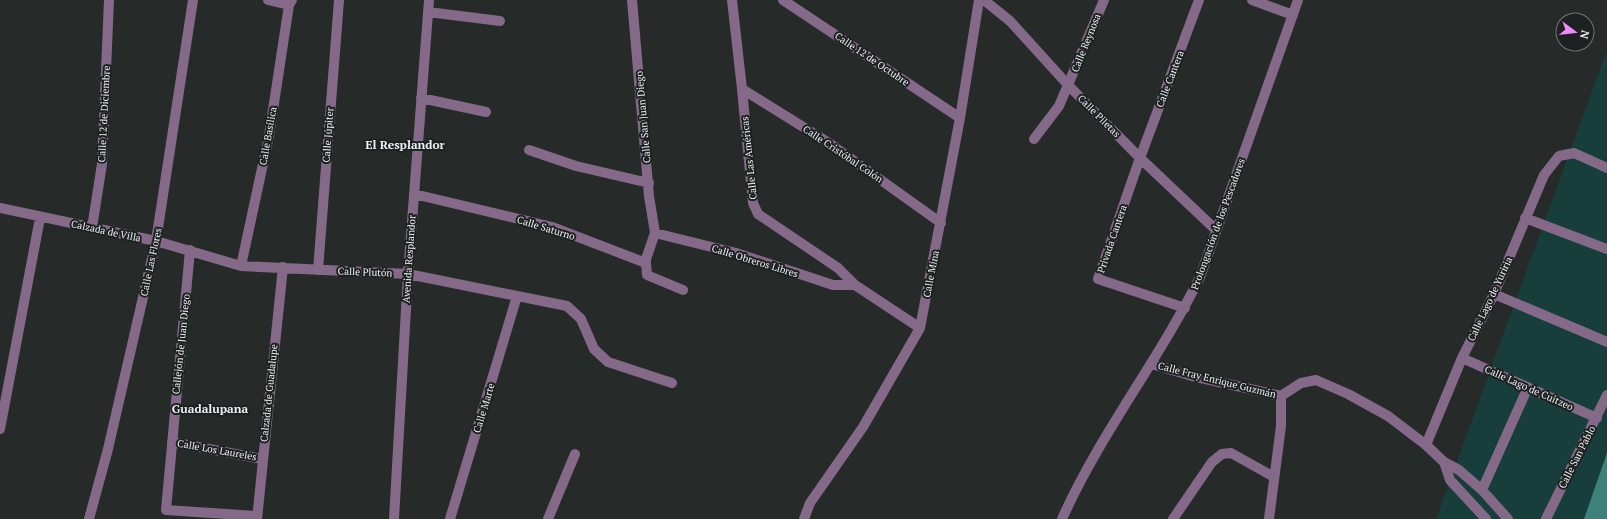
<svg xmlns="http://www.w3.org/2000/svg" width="1607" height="519" viewBox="0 0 1607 519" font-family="'PT Serif',serif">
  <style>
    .green { fill: #173e3a }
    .water { fill: #3d817a }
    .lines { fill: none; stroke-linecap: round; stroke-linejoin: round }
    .minor { stroke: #856988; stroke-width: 10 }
    .labels { text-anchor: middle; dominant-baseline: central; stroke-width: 4; stroke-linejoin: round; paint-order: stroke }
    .street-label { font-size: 10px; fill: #edf0f0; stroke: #1d2121 }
    .quarter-label { font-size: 12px; font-weight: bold; fill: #edf0f0; stroke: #1d2121 }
  </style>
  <rect width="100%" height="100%" fill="#262b2a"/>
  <!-- green -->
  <path class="green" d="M1607 50V519H1436Z"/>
  <!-- water -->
  <path class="water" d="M1607 453V519H1584Z"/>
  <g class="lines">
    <!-- minor -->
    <path class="minor" d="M268 0 289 5
      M732 0 742 89 753 203 758 214 838 268 855 285 920 328
      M783 0 960 118
      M984 0 1010 21 1069 86 1140 158 1216 230
      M1252 0 1293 15
      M428 12 500 21
      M742 89 829 143 941 223
      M421 98 486 112
      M1034 139 1059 106 1104 0
      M529 150 576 166 649 183
      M414 194 552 227 646 263V259L655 233 649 196 632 0
      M0 208 156 241 241 266 408 274 567 306 581 319 594 349 608 362 672 383
      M1525 218 1607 249
      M92 228 102 164 109 0
      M655 233 736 253 833 285H855
      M190 250 166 510 257 516
      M646 263 647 275 683 290
      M241 266 269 136 289 5 292 0
      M318 270 339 0
      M1494 294 1607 342
      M1185 308 1098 279 1140 158 1199 0
      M1462 358 1597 418
      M1152 364 1192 376 1281 396 1301 383 1316 380 1348 394 1388 416 1426 445 1444 462 1459 470 1482 490 1508 519
      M0 429 40 218
      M172 442 262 459
      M1426 445 1462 358 1494 294 1544 175 1559 156 1574 153 1607 168
      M1444 462 1450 480 1486 519
      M1482 490 1528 387
      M89 519 108 449 156 241 193 0
      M257 519 283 267
      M394 519 408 274 429 0
      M450 519 517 296
      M548 519 575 454
      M804 519 810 503 863 427 920 328 960 118 979 0
      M1062 519C1100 434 1159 360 1200 277L1298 0
      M1173 519 1212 462 1222 454 1231 453 1274 477
      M1269 519 1281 426V396
      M1546 519 1607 395"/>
  </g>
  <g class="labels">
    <!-- street labels -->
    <g class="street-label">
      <text transform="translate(1086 43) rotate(-68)">Calle Reynosa</text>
      <text transform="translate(872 59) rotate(34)">Calle 12 de Octubre</text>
      <text transform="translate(1170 79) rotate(-69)">Calle Cantera</text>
      <text transform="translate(104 114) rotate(-87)">Calle 12 de Diciembre</text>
      <text transform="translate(1099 116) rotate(45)">Calle Piletas</text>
      <text transform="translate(643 117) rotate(-95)">Calle San Juan Diego</text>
      <text transform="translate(328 135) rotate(-86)">Calle Júpiter</text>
      <text transform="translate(268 136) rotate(-80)">Calle Basílica</text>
      <text transform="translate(843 154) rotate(34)">Calle Cristóbal Colón</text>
      <text transform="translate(749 158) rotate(-96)">Calle Las Américas</text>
      <text transform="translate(1218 224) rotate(-70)">Prolongación de los Pescadores</text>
      <text transform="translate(546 228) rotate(17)">Calle Saturno</text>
      <text transform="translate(106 231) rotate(12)">Calzada de Villa</text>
      <text transform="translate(1112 239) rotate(-71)">Privada Cantera</text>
      <text transform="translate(409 259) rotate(-86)">Avenida Resplandor</text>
      <text transform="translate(755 261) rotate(17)">Calle Obreros Libres</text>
      <text transform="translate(151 262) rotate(-78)">Calle Las Flores</text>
      <text transform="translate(365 272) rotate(2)">Calle Plutón</text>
      <text transform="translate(931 274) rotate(-79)">Calle Mina</text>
      <text transform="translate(1490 299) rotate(-65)">Calle Lago de Yuriria</text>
      <text transform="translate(181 344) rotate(-84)">Callejón de Juan Diego</text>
      <text transform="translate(1217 380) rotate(14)">Calle Fray Enrique Guzmán</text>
      <text transform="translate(1529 388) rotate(24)">Calle Lago de Cuitzeo</text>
      <text transform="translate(269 393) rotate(-84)">Calzada de Guadalupe</text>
      <text transform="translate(484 408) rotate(-73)">Calle Marte</text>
      <text transform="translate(217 450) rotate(10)">Calle Los Laureles</text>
      <text transform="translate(1577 457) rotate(-63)">Calle San Pablo</text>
    </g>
    <!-- quarter labels -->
    <g class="quarter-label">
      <text x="405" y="144">El Resplandor</text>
      <text x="210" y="408">Guadalupana</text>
    </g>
  </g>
  <!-- north arrow -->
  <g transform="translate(1575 32) rotate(105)"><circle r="19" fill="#1d2121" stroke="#707474"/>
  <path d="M0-3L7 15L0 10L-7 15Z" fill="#ee8bf8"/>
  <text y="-6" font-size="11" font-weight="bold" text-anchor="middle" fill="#edf0f0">N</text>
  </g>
</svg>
